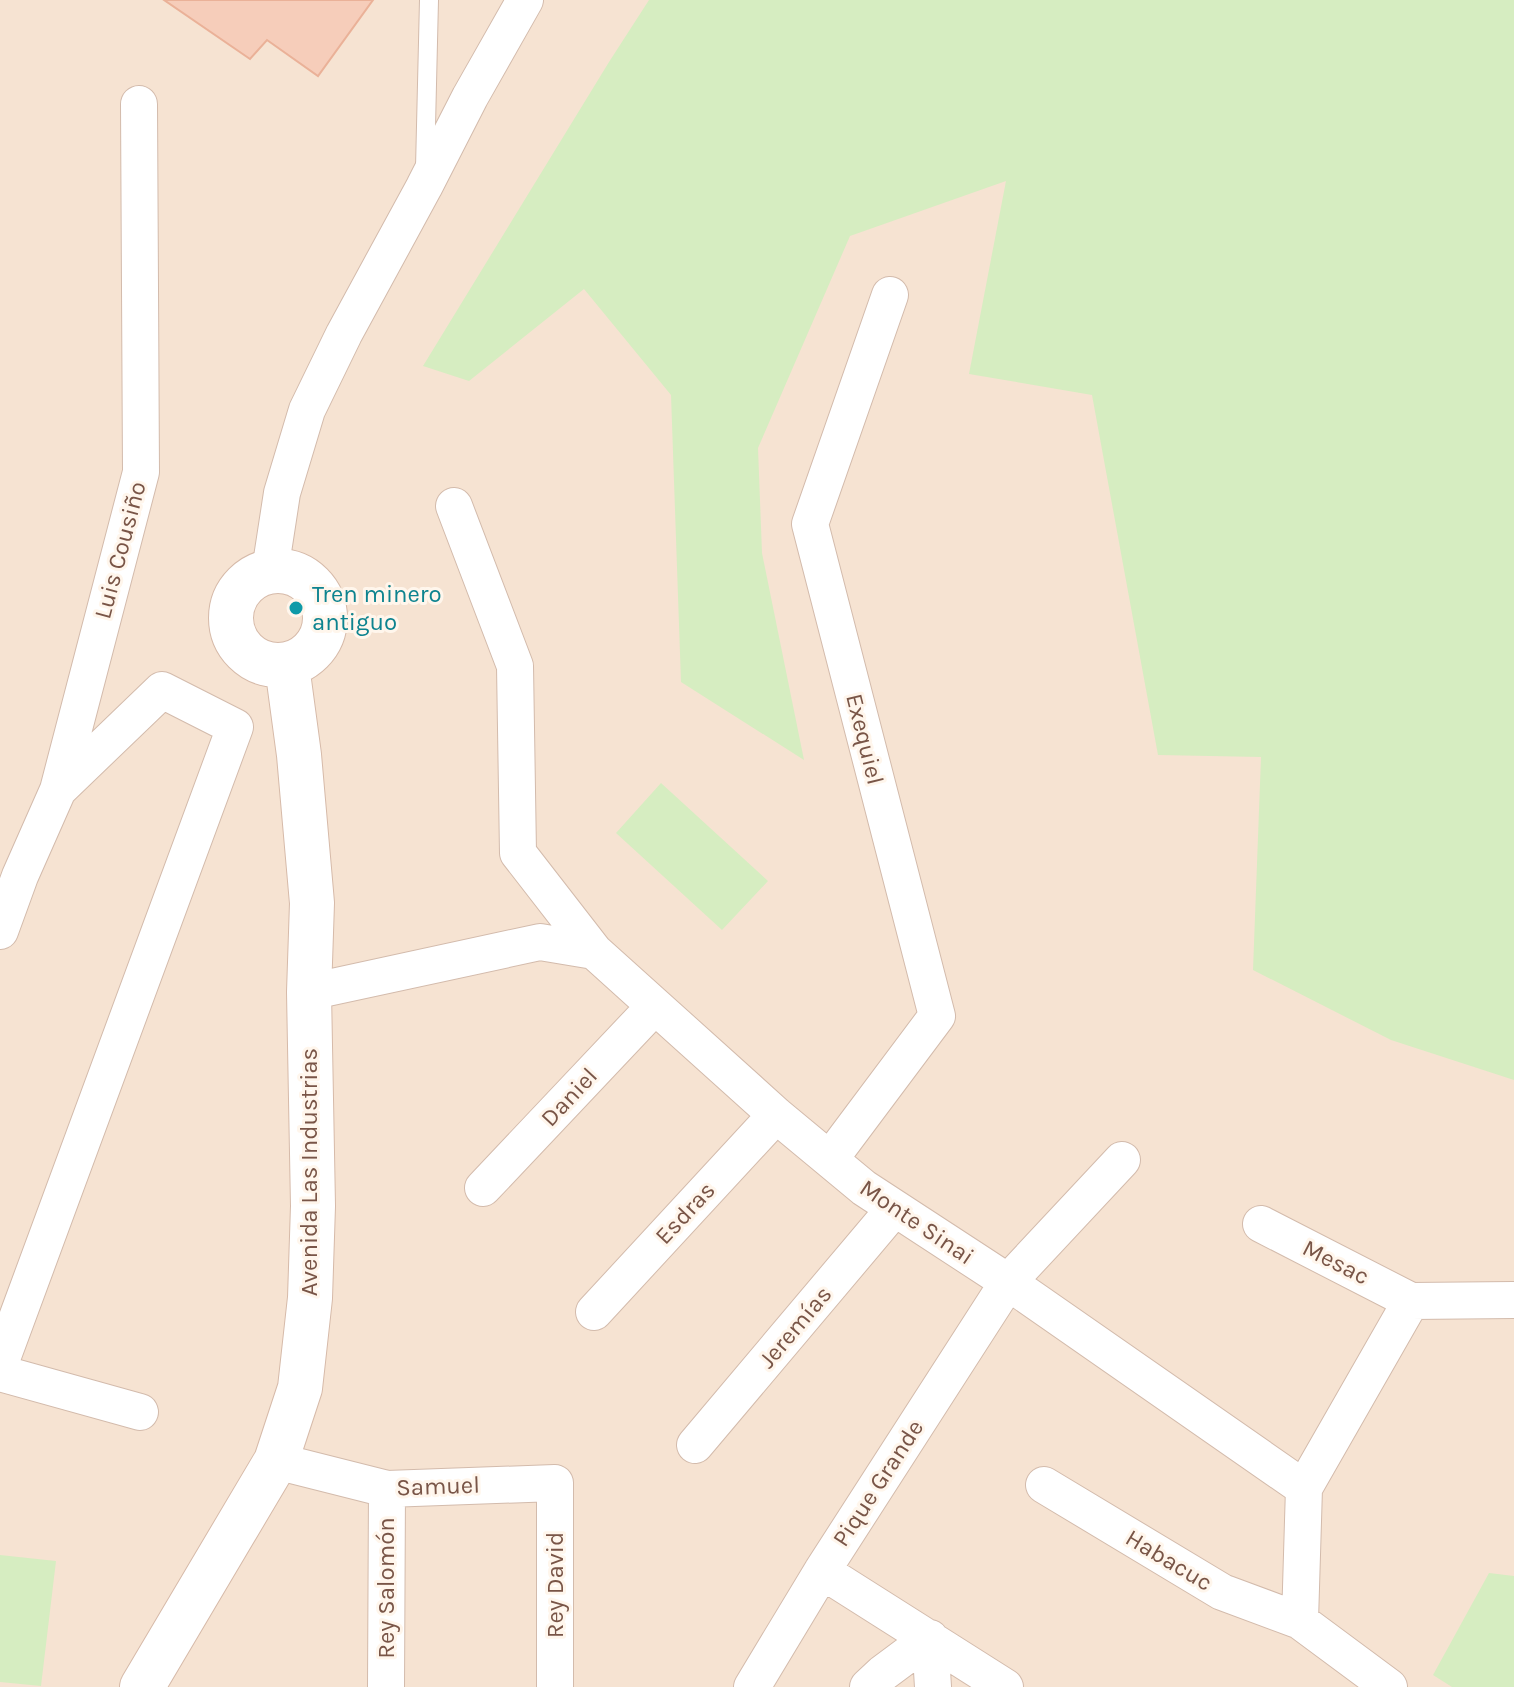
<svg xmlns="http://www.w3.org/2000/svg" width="1514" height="1687" viewBox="0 0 1514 1687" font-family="Karla,sans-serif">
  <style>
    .residential { fill: #f6e3d2 }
    .green { fill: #d6edc1 }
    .building { fill: #f6cdba; stroke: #eab198; stroke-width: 2 }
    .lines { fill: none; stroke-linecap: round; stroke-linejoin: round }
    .lane-casing { stroke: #d3bbac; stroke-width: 20 }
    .street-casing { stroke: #d3bbac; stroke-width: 38 }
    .secondary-casing { stroke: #d6baa9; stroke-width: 46 }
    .lane { stroke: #fff; stroke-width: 18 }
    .street { stroke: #fff; stroke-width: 36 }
    .secondary { stroke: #fff; stroke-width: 44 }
    .culture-dot { fill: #0f9aa8; stroke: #fff6ec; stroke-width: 3 }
    .labels { text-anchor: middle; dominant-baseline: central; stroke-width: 6; stroke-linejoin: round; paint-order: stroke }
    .street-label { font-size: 24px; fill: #795547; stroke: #fff6ec }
    .culture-label { font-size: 24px; fill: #0d838f; stroke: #fff6ec; text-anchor: start }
  </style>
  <rect width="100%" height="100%" fill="#fef2e4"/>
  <!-- residential -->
  <path class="residential" d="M0 0H1514V1687H0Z"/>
  <!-- green -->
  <path class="green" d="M649 0H1514V1080L1391 1040 1253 970 1261 757 1158 755 1092 395 969 374 1006 181 850 236 758 448 762 553 804 760 681 682 671 395 584 289 469 381 423 366 609 62Z
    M661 783 768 881 722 930 616 833Z
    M0 1555 56 1561 41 1686 0 1682Z
    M1489 1573 1514 1576V1687H1452L1433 1675Z"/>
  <!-- building -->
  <path class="building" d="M164 0H373L318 76 267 40 250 59Z"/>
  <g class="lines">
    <defs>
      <path id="lane" d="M425 168 429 0"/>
      <path id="street" d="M454 506 515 666 518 853 594 951 776 1115 864 1188 1008 1282 1304 1488 1300 1621 1389 1687
        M270 571 282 493 307 410 344 334 424 187 470 97 525 0
        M0 931 20 876 58 790 141 472 139 104
        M309 992 540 942 594 951
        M830 1159 937 1016 810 524 890 295
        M483 1188 655 1006
        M1261 1224 1411 1301 1514 1300
        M594 1312 776 1115
        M0 1364 235 727 162 690 58 790
        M0 1373 140 1412
        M695 1445 894 1209
        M276 1461 387 1489 555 1483V1687
        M1044 1485 1222 1592 1300 1621
        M1304 1488 1411 1301
        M822 1571 1005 1687
        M930 1638 933 1687
        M386 1687 387 1489
        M752 1687 822 1571 1008 1282 1122 1160
        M868 1687 883 1673 930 1638"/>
      <path id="secondary" d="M231 618a47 47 0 1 1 94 0a47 47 0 1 1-94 0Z
        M142 1687 276 1461 300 1388 310 1298 313 1206 309 992 312 903 299 755 287 666"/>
    </defs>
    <!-- lane casing -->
    <use href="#lane" class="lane-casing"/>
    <!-- street casing -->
    <use href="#street" class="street-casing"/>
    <!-- secondary casing -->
    <use href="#secondary" class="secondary-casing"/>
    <!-- lane -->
    <use href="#lane" class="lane"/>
    <!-- street -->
    <use href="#street" class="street"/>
    <!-- secondary -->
    <use href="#secondary" class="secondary"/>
  </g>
  <!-- markers -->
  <circle class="culture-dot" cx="296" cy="608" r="8"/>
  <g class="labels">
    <!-- street labels -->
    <g class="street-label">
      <text transform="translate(120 550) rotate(-75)">Luis Cousiño</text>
      <text transform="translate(865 739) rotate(76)">Exequiel</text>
      <text transform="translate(569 1097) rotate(-47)">Daniel</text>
      <text transform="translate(309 1172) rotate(-90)">Avenida Las Industrias</text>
      <text transform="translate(685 1213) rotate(-47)">Esdras</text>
      <text transform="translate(917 1222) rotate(34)">Monte Sinai</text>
      <text transform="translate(1336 1262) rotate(27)">Mesac</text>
      <text transform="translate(795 1327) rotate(-50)">Jeremías</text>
      <text transform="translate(878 1483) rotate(-57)">Pique Grande</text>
      <text transform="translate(438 1486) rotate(-2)">Samuel</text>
      <text transform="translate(1169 1560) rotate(31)">Habacuc</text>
      <text transform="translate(555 1585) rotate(-90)">Rey David</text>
      <text transform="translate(386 1588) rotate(-90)">Rey Salomón</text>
    </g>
    <!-- culture labels -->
    <g class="culture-label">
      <text x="312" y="594">Tren minero<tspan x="312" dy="28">antiguo</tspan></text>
    </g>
  </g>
</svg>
